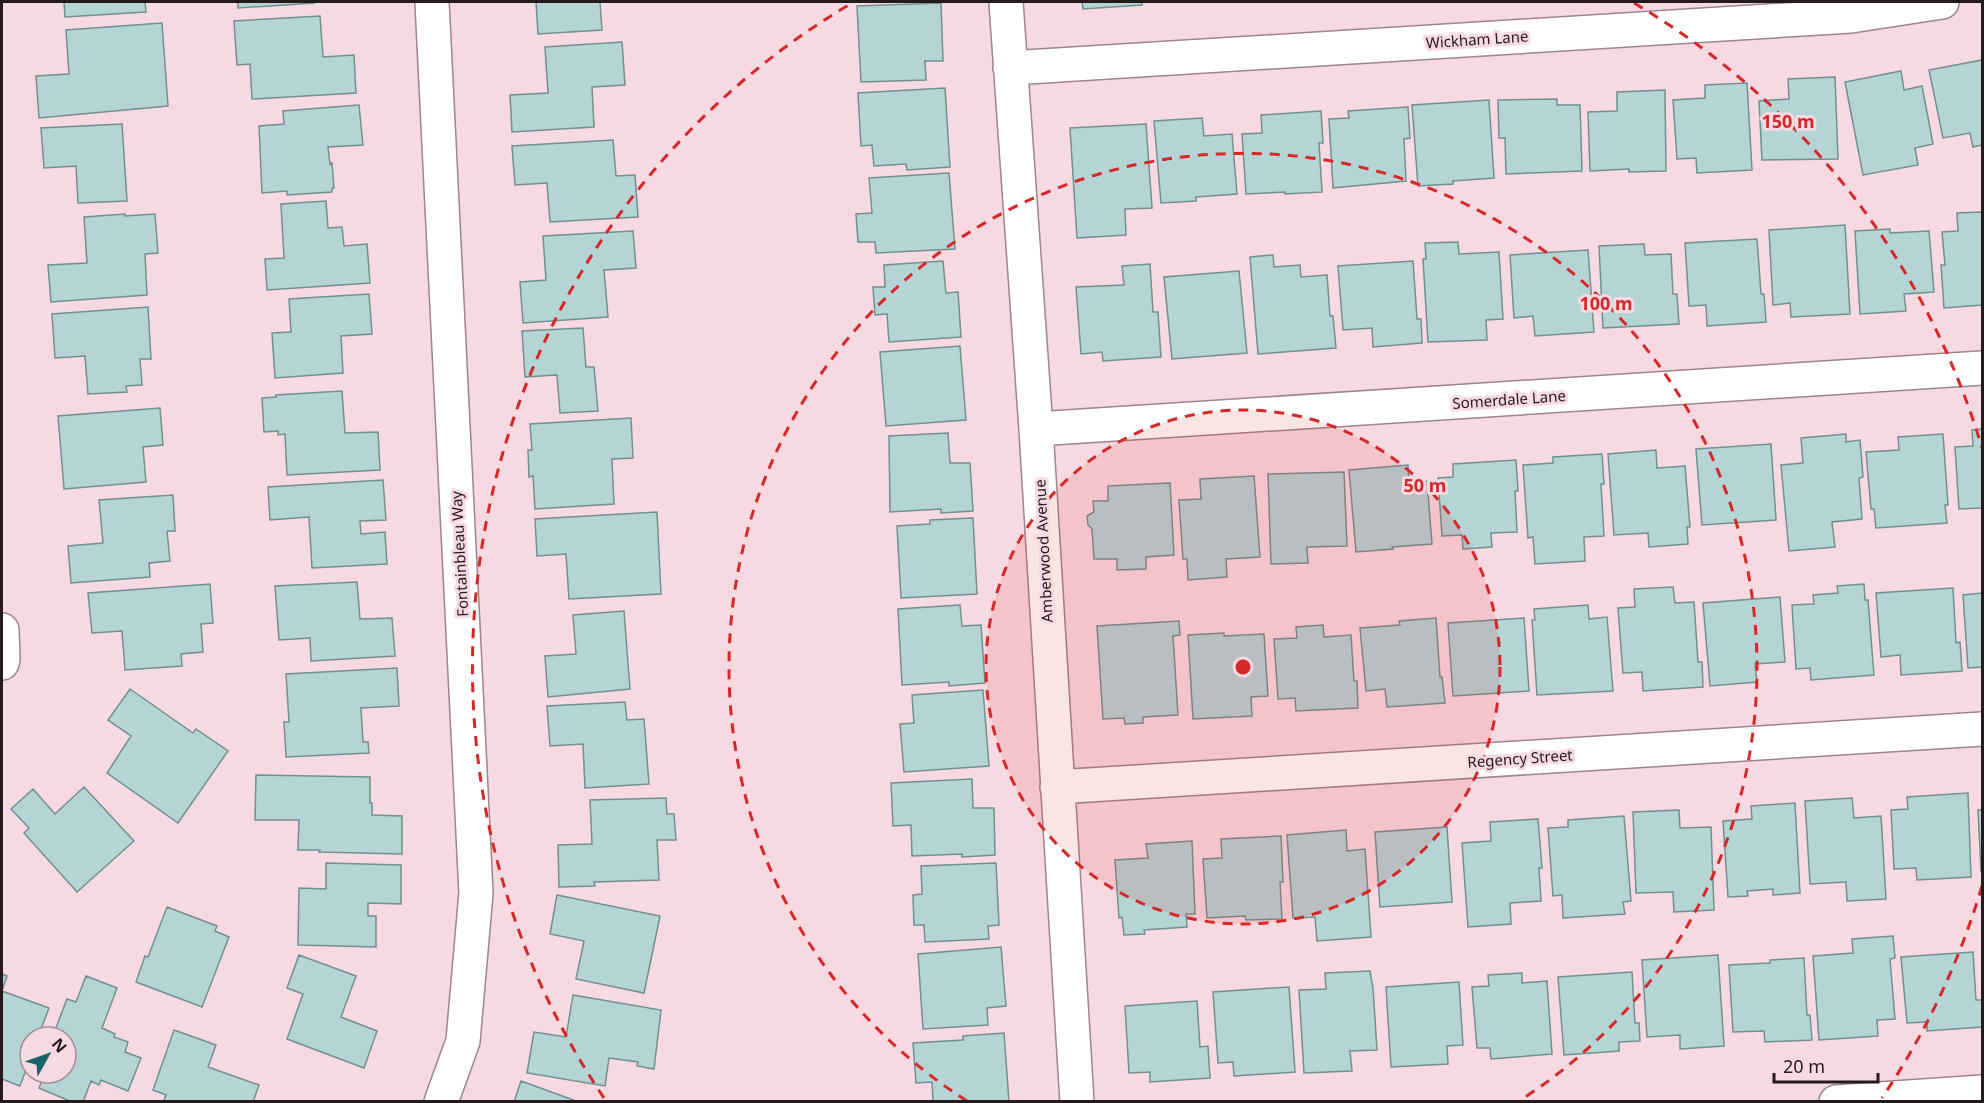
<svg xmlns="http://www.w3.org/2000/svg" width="1984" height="1103" viewBox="0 0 1984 1103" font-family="'Noto Sans',sans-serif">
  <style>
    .building { fill: #b5d4d6; stroke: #728f91; stroke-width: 1.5 }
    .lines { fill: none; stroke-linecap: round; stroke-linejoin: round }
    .street-casing { stroke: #9e848b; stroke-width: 36 }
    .street { stroke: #fff; stroke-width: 33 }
    .ring { fill: none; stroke: #d62828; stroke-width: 3; stroke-dasharray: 10 8 }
    .labels { text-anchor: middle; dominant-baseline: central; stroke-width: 6; stroke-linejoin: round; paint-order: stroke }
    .street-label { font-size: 15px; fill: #241a1c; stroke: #f7dae1 }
    .centre { fill: #d62828; stroke: #f7dae1; stroke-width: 3 }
    .ring-label { font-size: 18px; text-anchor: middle; font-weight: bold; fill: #d62828; stroke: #f7dae1; stroke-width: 6; stroke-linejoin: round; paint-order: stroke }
  </style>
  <rect width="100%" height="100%" fill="#f7dae1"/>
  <!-- building -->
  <path class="building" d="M64 2H145L146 12 65 17Z
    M238 2H313L314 3 238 8Z
    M536 2H600L602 30 538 34Z
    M1082 2H1142V5L1083 9Z
    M941 3 943 61H925L926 80 861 82 857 6Z
    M320 16 323 57 354 55 356 93 252 99 250 64 237 65 234 21Z
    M162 23 168 106 39 118 36 76 69 74 66 30Z
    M622 42 625 85 592 87 594 127 512 132 510 95 548 93 545 47Z
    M1982 60V145L1973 147 1970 133 1943 138 1929 70Z
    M1901 71 1904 90 1922 86 1933 144 1915 148 1918 165 1863 175 1845 82Z
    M1835 77 1838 159 1762 160 1759 101 1789 99 1788 79Z
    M1747 83 1752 170 1697 173 1696 158 1677 159 1673 100 1705 98V85Z
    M945 88 950 167 907 170 906 164 874 166 872 145 861 146 858 93Z
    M1665 90 1666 171 1629 172V169L1590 171 1588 112 1617 111V92Z
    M1557 99V105H1580L1582 171 1506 174 1505 138H1499L1498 100Z
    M1489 100 1494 178 1453 181V184L1418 186 1412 105Z
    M359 105 363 145 328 147 330 164 332 163 334 188H332V192L287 195V191L262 193 259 126 284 124 283 111Z
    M1408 107 1410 138 1404 139 1406 181 1333 188 1329 119 1349 118 1348 111Z
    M1321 111 1323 143H1319L1322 192 1285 194V192L1246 194 1242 134 1262 133 1261 115Z
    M1202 118 1204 136 1232 134 1237 194 1196 197V201L1161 203 1154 121Z
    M122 124 127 201 78 203 76 166 44 168 41 128Z
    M1146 124 1152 208 1125 209 1126 235 1077 238 1070 128Z
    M613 140 616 176 635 175 638 217 550 222 547 183 515 185 512 146Z
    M949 173 955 249 876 253 875 242H858L856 214 872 213 869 178Z
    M326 201 328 228 342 227 344 246 367 244 370 283 267 290 265 259 284 258 281 204Z
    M1982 212V305L1944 308 1941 265H1945L1942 232 1958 231 1957 213Z
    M125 214V216L155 214 158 253 145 254 147 295 51 302 48 265 87 263 84 217Z
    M1845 225 1850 314 1791 317 1790 303 1773 305 1769 230Z
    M1890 229V233L1929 231 1934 292 1904 294 1906 311 1860 314 1855 231Z
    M633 231 636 268 604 270 608 317 523 323 520 282 546 280 543 236Z
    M1757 239 1761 294H1764L1766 322 1707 326 1706 305 1689 306 1685 243Z
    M1458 242 1459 254 1499 252 1503 319 1486 320 1487 340 1428 342 1423 259H1426L1425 243Z
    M1644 244 1645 255 1671 254 1673 294H1677L1679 324 1603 328 1599 246Z
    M1588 250 1594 332 1535 336 1533 316 1514 318 1510 255Z
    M1273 255 1274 267 1300 265 1301 277 1327 275 1330 316H1333L1336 348 1258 354 1250 257Z
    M943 261 946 293 958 292 961 337 889 342 887 314 875 315 873 287H885L884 265Z
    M1413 261 1417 319H1421L1422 343 1373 347 1372 328 1343 330 1338 266Z
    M1150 264 1153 312H1158L1161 357 1103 361 1102 352 1081 354 1076 287 1124 285 1122 266Z
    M1239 271 1247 353 1172 359 1164 277Z
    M369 294 372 334 341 336 343 373 275 378 272 333 291 332 289 299Z
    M148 307 151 359H140L142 385 126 386 127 392 88 394 85 356 55 358 52 314Z
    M583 328 586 367H594L598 411 560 413 557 375 525 377 522 331Z
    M960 346 966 420 886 426 880 352Z
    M342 391 345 433 378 432 380 470 287 475 285 434 278 435V431L264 432 262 398 276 397V395Z
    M160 408 163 445 143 447 146 482 64 489 58 416Z
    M631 418 633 458 612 459 614 504 535 509 533 476 529 477 528 450H532L530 424Z
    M1982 429V508L1959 509 1955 447 1973 446 1972 430Z
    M948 433 950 463H970L973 511 941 513V509L890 512 889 436Z
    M1846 434V442L1860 440 1863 477 1859 478 1862 519 1832 522 1835 547 1789 551 1781 465 1803 463 1801 438Z
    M1943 434 1948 505H1945L1947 523 1876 528 1874 509H1871L1866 452 1899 450 1898 437Z
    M1771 444 1776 520 1702 525 1696 449Z
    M1656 450 1657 468 1685 466 1690 527H1687L1688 544 1649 547 1648 533 1614 535 1608 454Z
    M1602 454 1604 484H1601L1604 536 1584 537 1585 561 1535 564 1533 537 1528 538 1523 465 1553 463V457Z
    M1516 460 1518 491H1515L1517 532 1491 533 1492 547 1463 549 1462 535 1442 536 1438 478 1453 477V464Z
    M1408 465 1409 482 1427 481 1432 544 1392 547 1393 549 1356 552 1349 470Z
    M1344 472 1347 546 1307 547 1308 563 1271 564 1268 474Z
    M1254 476 1260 557 1226 559 1227 577 1188 580 1187 559H1183L1179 500 1201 499 1200 479Z
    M383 480 386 520 360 521 361 534 385 532 387 564 312 568 309 517 270 520 268 487Z
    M1170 483 1174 555 1146 557V569L1117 570V559H1094L1092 529 1088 525 1087 516 1094 512 1093 501H1108V486Z
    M173 495 175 531H167L170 561 149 563 150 577 71 583 68 546 103 543 99 500Z
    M657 512 661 594 569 599 566 554 537 556 535 519Z
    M973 518 977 594 901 598 897 526 930 524V520Z
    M357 582 360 619 392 618 395 656 311 661 310 638 279 640 275 586Z
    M210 584 213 623 201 624 203 652 181 654 182 666 125 670 122 631 92 633 88 593Z
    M1864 584 1865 600H1868L1874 675 1811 680 1810 668 1796 669 1792 605 1814 604 1813 595 1838 593 1837 586Z
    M1673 587 1675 603 1694 602 1698 662H1702L1703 687 1643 691 1642 672 1623 673 1618 608 1635 607 1634 589Z
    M1953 588 1956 643 1960 642 1962 671 1901 675 1900 655 1881 657 1876 593Z
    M1982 593V667L1968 668 1963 595Z
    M1780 597 1785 662 1755 664 1757 682 1710 686 1703 603Z
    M960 605 962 626 981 625 985 683 949 686V682L902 685 898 609Z
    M1588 605 1589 619 1607 617 1613 691 1537 695 1532 620H1535L1534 609Z
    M624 611 630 689 548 697 545 656 576 654 573 615Z
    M1436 618 1440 677H1442L1445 703 1387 707 1385 689 1366 691 1360 628 1400 625 1399 621Z
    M1524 618 1529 691 1453 696 1448 623Z
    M1179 621 1180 635 1173 636 1178 715 1143 717V723L1125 724 1124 718 1103 719 1097 626Z
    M1323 625 1324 637 1351 635 1354 681H1357L1358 708 1296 711 1295 698 1278 699 1274 639 1297 638 1296 627Z
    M1224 633V636L1264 634 1268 696 1251 697 1252 716 1193 719 1188 635Z
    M397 668 399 706 361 708 363 742H368L369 753 286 757 284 722H289L286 674Z
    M130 689 193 733 196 729 228 751 178 823 107 773 131 736 108 720Z
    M983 690 989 766 904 772 900 724 914 723 912 695Z
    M625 702 627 720 644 719 649 784 585 788 583 744 550 746 547 706Z
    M256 775 370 777V803H372V815L402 816V854L319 852 320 850H298L299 820H255Z
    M972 779 973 808H994L995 855 962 857V854L912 856 911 825 893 826 891 783Z
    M84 787 134 841 77 892 24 833 29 828 11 809 33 789 55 814Z
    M1968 793 1971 877 1917 880 1916 868 1894 869 1891 810 1908 809 1907 797Z
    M666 798 667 814H674L676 840H657L659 880 594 882 595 886 559 887 558 845 592 844 590 800Z
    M1852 798 1854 818 1881 816 1886 899 1847 901 1846 882 1810 884 1805 801Z
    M1795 803 1800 893 1773 895V889L1747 891 1748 896 1728 897 1723 821 1752 819 1751 806Z
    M1679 810 1680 828 1711 827 1714 910 1674 912 1673 892 1636 893 1633 812Z
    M1978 810H1982V871H1981Z
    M1624 816 1631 901 1623 902 1625 914 1563 918 1562 895 1553 896 1548 828 1568 827V820Z
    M1538 819 1542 868H1539L1541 901 1510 903 1511 924 1468 927 1462 843 1491 841 1490 822Z
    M1447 827 1452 902 1380 907 1375 832Z
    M1346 830 1347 851 1365 849 1371 937 1317 941 1315 917 1293 918 1287 835Z
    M1281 836 1283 882H1280L1282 919 1246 920 1245 916 1207 918 1203 859 1222 858 1221 839Z
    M1192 841 1195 914H1186L1187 927 1144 930 1145 934 1124 935 1122 917 1119 918 1115 860 1148 858 1146 844Z
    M326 863 401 865V904L368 903V916H376V947L298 945 299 888 326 889Z
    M996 863 999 925 988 926 989 939 925 942 924 925H914L913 895 922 894 921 866Z
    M557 895 660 916 644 993 576 979 584 941 550 934Z
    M167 907 217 926 215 931 229 937 202 1007 136 982 145 956 148 957Z
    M1893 936 1895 958 1890 959 1895 1019 1877 1020 1878 1036 1819 1040 1813 956 1853 953 1852 939Z
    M1001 947 1006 1006 987 1008 988 1025 923 1029 918 954Z
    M1973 952 1976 1000H1982V1027L1927 1031V1022L1907 1023 1901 957Z
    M299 955 356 976 341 1017 377 1031 364 1068 287 1039 303 994 287 988Z
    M1718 955 1724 1046 1680 1049V1035L1647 1037 1642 960Z
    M1804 958 1807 1015H1810L1812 1040 1765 1042 1764 1031 1733 1032 1729 965 1770 963V960Z
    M1370 971 1373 988 1377 1050 1350 1051 1352 1071 1304 1073 1299 990 1326 989 1325 973Z
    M1632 972 1635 1023H1639L1640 1041 1619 1042V1051L1564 1055 1558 977Z
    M1522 973V983L1547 981 1552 1054 1491 1059 1490 1048H1477L1472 987 1489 986 1488 975Z
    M2 974 7 976 2 991 49 1008 38 1037H30V1059L20 1086 2 1079Z
    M86 976 117 988 102 1028 115 1034 114 1037 128 1042 125 1052 141 1058 128 1091 101 1080 99 1085 91 1081 83 1102H72L39 1088 45 1073H66V1037H59L60 1035 54 1033 67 999 76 1002Z
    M1459 982 1463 1045 1447 1046 1448 1064 1391 1067 1386 987Z
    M1289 987 1295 1072 1234 1076 1233 1062 1218 1063 1213 992Z
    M573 995 661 1010 654 1069 637 1066 638 1062 609 1058 605 1086 527 1073 534 1032 566 1037Z
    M1197 1001 1200 1047 1208 1046 1210 1078 1150 1082V1072L1129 1073 1125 1006Z
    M174 1030 216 1045 208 1067 259 1085 253 1102H169L164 1100 166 1095 153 1090Z
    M1004 1033 1009 1102H933L932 1082 916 1083 913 1043 963 1040V1036Z
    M521 1081 579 1102H514Z"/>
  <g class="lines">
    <defs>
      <path id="street" d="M432 2 476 893 463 1041 441 1102
        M1006 2 1036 429 1077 1102
        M1010 68 1851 16 1942 2
        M1036 429 1982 368
        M2 630 3 659 2 663
        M1057 787 1982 729
        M1836 1102 1982 1092"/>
    </defs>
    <!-- street casing -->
    <use href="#street" class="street-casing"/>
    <!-- street -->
    <use href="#street" class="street"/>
  </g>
  <!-- distance rings -->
  <circle cx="1243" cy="667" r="257" fill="#d62828" fill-opacity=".12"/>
  <g class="ring">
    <circle cx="1243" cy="667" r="257"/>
    <path d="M967 1101A514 514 0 1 1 1519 1101"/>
    <path d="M1982 886A771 771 0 0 1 1882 1098M604 1098A771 771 0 0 1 852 3M1634 3A771 771 0 0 1 1982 448"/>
  </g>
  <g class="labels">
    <!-- street labels -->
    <g class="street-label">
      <text transform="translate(1477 39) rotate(-4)">Wickham Lane</text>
      <text transform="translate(1509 399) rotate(-4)">Somerdale Lane</text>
      <text transform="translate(1043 551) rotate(-93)">Amberwood Avenue</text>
      <text transform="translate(459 554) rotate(-93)">Fontainbleau Way</text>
      <text transform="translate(1520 758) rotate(-4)">Regency Street</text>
    </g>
  </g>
  <circle cx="1243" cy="667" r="9" class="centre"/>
  <g class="ring-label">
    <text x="1788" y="128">150 m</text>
    <text x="1606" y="310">100 m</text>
    <text x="1425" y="492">50 m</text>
  </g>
  <!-- border -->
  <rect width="1984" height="1103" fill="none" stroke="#241a1c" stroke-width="6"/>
  <!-- north arrow -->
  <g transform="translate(48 1055) rotate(50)"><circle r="28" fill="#f7dae1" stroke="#a38d92" stroke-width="1.5"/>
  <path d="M0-4.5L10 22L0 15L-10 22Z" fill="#156468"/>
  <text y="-9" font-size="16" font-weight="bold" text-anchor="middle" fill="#241a1c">N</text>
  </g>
  <!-- scale -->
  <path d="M1774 1073v9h104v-9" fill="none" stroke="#241a1c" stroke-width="3"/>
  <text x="1783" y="1073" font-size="18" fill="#241a1c" stroke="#f7dae1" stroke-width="4.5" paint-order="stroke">20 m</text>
</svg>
